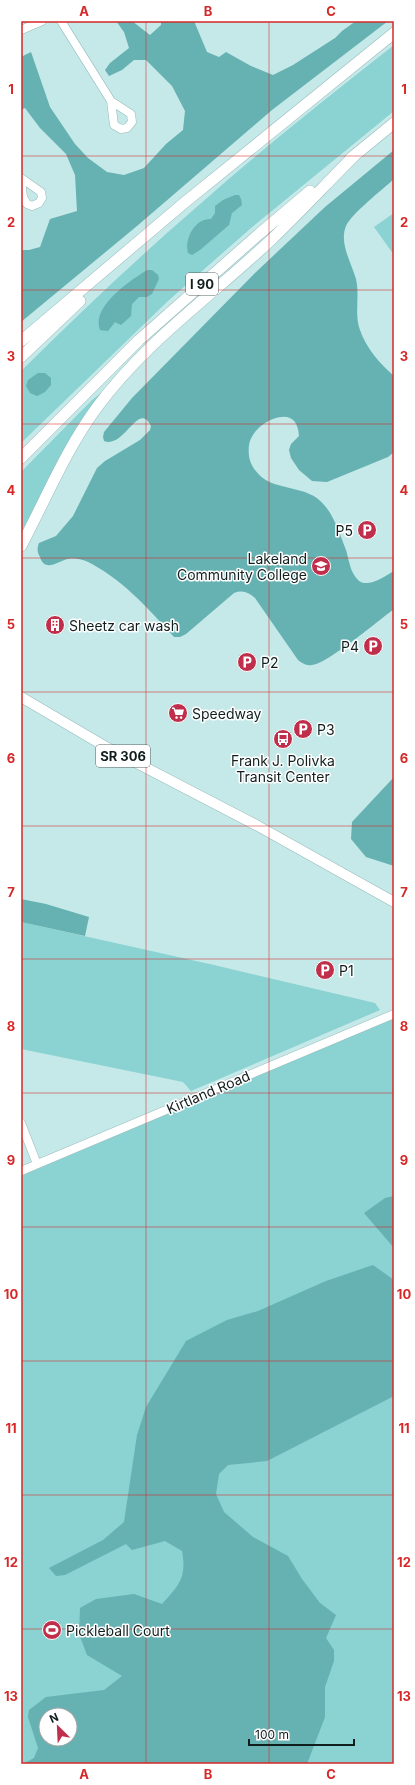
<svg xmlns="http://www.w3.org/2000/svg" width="415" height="1785" viewBox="0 0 415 1785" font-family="Inter,sans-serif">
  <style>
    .green { fill: #8bd2d2; fill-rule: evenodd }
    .forest { fill: #66b1b1; fill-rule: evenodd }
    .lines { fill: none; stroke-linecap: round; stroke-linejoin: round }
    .minor-casing { stroke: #98bbbb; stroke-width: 9 }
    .major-casing { stroke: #98bbbb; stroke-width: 11 }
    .highway-casing { stroke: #98bbbb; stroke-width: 12 }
    .minor { stroke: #fff; stroke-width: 8 }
    .major { stroke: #fff; stroke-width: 10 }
    .highway { stroke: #fff; stroke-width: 11 }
    .grid { fill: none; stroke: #d62828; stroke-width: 1; stroke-opacity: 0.55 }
    .labels { text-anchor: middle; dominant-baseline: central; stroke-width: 3; stroke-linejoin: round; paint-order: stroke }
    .shield { fill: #fff; stroke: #586262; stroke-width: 1 }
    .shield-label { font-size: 13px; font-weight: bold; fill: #111e1e }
    .poi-label { font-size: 14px; fill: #111e1e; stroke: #fff; text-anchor: start }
    .street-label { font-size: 14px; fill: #111e1e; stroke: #fff }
    .neatline { fill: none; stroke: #d62828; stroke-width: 1.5 }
    .grid-label { font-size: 13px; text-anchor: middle; font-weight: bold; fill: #d62828 }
  </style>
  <rect width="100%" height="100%" fill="#c4e9e8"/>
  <!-- green -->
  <path class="green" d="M394 45V111L251 228 168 301 21 443V371C76 317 132 263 191 212 256 154 325 99 394 45Z
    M394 213V255L374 227Z
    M102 392 103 394 21 536V472L92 400Z
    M21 922 214 965 375 1003 380 1010 191 1091 183 1082 21 1049Z
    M394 1017V1764H21V1176ZM46 1715H70V1739H46Z"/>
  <!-- forest -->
  <path class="forest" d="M116 21H132L150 35 161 25V21H194L207 52 219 57 226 52 251 66 273 75 293 65 335 38 342 31 356 21H388L272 110 137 226 21 322V250H29L40 247 50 219 77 211 75 175 66 154 40 128 25 108 21 110V57L31 52 50 107 75 144 88 158 107 172 124 175 144 168 166 144 183 130 185 111 172 86 146 60H134L122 70 109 76 105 70 110 63 129 48 124 32Z
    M394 150V179C383 189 351 214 346 226 339 243 351 262 356 279 360 296 354 314 360 330 366 348 380 364 394 376V452L388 457 327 482 312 481 299 470 291 458 289 450 291 444 299 436C298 419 289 413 273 419 262 423 251 433 249 445 248 454 249 462 255 470 272 494 307 482 325 506 334 516 341 537 346 550 349 560 350 572 358 580 368 589 385 576 394 571V609C379 620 327 664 312 665 306 666 302 663 298 660L255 598C248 592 243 590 234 593L186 634 180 637H174C148 608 121 578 86 561 81 559 73 558 68 559 58 561 45 573 40 557 37 552 37 548 39 543L56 536 73 516 97 468 105 461 140 440 150 430 151 426C138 400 125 449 104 441L103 437 104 432 132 398 255 273 325 207Z
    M235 195H239L241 199 242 205 232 213 229 225 200 250 192 255 188 253C184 239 195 218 211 219L215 213V206L223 200Z
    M147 270H152L158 275 159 279 152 294 147 297H139L132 304 131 316 121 325 115 322 108 331 100 330C91 306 130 281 147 270Z
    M38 373H45L51 378V385L45 392 37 396 30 393 26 386 28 380Z
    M394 777V866L366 857 351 839 352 822Z
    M21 899 46 904 89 917 85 936 21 922Z
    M394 1196V1248L364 1213 385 1198Z
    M373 1265 394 1280V1396L267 1461 228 1465 219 1474 216 1494 224 1512 253 1537 288 1556 302 1579 320 1603 336 1615 326 1638 334 1650V1661L325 1687V1717L307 1764H23L34 1758 38 1748 28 1717 29 1710 46 1697 104 1690 122 1676 87 1655 79 1634 80 1608 96 1599 134 1594 162 1604C179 1585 187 1578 182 1551L165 1541 132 1550 126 1544 65 1575 56 1576 49 1568 103 1540 124 1522 137 1435 146 1407 186 1341 227 1320 258 1311 326 1281ZM46 1715H70V1739H46Z"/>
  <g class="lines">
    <defs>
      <path id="minor" d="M61 21 111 101
        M21 30 42 21
        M111 101 131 114 132 122 127 128 121 129 114 125Z
        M21 178 41 192 42 198 39 203 32 206 27 204 23 197 21 180
        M21 1123 37 1164
        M21 1171 394 1014"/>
      <path id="major" d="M21 697 106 747 258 826 394 902"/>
      <path id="highway" d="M350 159 394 123
        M21 341 184 203 394 33
        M21 357 80 301
        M21 458 139 340 259 234 310 191
        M21 546C46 499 66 449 98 406 146 341 214 294 272 239 300 212 327 183 355 155"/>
    </defs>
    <!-- minor casing -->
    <use href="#minor" class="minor-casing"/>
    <!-- major casing -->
    <use href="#major" class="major-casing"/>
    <!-- highway casing -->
    <use href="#highway" class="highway-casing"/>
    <!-- minor -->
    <use href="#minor" class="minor"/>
    <!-- major -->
    <use href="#major" class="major"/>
    <!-- highway -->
    <use href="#highway" class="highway"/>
  </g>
  <!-- grid -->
  <path class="grid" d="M146 21V1764M269 21V1764M21 156H394M21 290H394M21 424H394M21 558H394M21 692H394M21 826H394M21 959H394M21 1093H394M21 1227H394M21 1361H394M21 1495H394M21 1629H394"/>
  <!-- icons -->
  <defs>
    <symbol id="parking-disc" viewBox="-11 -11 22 22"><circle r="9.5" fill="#bf2e4a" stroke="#fff"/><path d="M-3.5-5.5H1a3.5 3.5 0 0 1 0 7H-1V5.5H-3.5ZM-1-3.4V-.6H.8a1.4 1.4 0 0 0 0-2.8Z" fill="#fff"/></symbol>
    <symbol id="university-disc" viewBox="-11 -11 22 22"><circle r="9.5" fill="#bf2e4a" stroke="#fff"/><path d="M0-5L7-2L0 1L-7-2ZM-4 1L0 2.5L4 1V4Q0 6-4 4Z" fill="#fff"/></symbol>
    <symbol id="building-disc" viewBox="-11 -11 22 22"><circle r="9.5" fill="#bf2e4a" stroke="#fff"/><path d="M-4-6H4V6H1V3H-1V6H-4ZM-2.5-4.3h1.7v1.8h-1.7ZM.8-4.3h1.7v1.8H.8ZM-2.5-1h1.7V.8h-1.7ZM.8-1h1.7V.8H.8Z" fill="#fff"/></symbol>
    <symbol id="supermarket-disc" viewBox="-11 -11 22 22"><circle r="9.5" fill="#bf2e4a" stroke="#fff"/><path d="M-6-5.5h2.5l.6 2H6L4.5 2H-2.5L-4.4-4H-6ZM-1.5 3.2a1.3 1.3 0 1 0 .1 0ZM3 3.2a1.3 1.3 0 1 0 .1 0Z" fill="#fff"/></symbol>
    <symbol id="bus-disc" viewBox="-11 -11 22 22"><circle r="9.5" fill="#bf2e4a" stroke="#fff"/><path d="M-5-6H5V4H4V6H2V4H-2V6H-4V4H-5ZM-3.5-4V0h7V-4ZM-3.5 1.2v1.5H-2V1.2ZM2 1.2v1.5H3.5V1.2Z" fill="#fff"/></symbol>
    <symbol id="stadium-disc" viewBox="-11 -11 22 22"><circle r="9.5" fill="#bf2e4a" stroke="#fff"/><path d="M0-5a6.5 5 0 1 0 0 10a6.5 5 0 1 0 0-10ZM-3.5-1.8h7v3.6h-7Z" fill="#fff"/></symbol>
  </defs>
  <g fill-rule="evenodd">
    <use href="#parking-disc" x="356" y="519" width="22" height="22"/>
    <use href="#university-disc" x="310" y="555" width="22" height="22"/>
    <use href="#building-disc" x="44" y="614" width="22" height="22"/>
    <use href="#parking-disc" x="362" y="635" width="22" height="22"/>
    <use href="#parking-disc" x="236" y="651" width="22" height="22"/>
    <use href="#supermarket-disc" x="167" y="702" width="22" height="22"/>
    <use href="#parking-disc" x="292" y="718" width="22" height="22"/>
    <use href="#bus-disc" x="272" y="728" width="22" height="22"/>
    <use href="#parking-disc" x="314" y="959" width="22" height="22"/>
    <use href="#stadium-disc" x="41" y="1619" width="22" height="22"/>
  </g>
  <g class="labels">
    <!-- shield labels -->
    <g class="shield">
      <rect x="186" y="273" width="32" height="22" rx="3"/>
      <rect x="96" y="745" width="54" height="22" rx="3"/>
    </g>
    <g class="shield-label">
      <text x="202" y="284">I 90</text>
      <text x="123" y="756">SR 306</text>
    </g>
    <!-- poi labels -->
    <g class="poi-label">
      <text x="353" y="530" text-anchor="end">P5</text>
      <text x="307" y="558" text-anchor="end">Lakeland<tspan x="307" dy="16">Community College</tspan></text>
      <text x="69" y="625">Sheetz car wash</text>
      <text x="359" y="646" text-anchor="end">P4</text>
      <text x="261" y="662">P2</text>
      <text x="192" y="713">Speedway</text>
      <text x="317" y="729">P3</text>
      <text x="283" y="760" text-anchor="middle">Frank J. Polivka<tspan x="283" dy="16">Transit Center</tspan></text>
      <text x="339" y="970">P1</text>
      <text x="66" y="1630">Pickleball Court</text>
    </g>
    <!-- street labels -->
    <g class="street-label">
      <text transform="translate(208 1092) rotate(-23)">Kirtland Road</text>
    </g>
  </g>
  <!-- border -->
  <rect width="415" height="1785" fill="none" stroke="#ffffff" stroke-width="44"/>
  <!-- north arrow -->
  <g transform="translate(58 1727) rotate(336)"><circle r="19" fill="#ffffff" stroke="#a0a5a5"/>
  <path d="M0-3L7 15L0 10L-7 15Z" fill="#bf2e4a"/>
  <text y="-6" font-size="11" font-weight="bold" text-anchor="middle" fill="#111e1e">N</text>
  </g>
  <!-- scale -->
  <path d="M249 1739v6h105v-6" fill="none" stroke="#111e1e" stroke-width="2"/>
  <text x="255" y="1739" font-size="12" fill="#111e1e" stroke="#ffffff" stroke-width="3" paint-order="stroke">100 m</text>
  <rect x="22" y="22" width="371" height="1741" class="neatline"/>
  <g class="grid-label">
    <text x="84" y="16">A</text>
    <text x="208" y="16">B</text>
    <text x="331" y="16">C</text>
    <text x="11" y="94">1</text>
    <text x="404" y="94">1</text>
    <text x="11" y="227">2</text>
    <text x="404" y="227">2</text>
    <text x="11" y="361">3</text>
    <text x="404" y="361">3</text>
    <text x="11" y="495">4</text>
    <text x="404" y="495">4</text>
    <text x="11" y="629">5</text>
    <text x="404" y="629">5</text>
    <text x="11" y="763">6</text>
    <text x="404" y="763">6</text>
    <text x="11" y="897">7</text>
    <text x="404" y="897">7</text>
    <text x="11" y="1031">8</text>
    <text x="404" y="1031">8</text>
    <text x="11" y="1165">9</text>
    <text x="404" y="1165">9</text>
    <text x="11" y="1299">10</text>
    <text x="404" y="1299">10</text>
    <text x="11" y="1433">11</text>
    <text x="404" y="1433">11</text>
    <text x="11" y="1567">12</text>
    <text x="404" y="1567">12</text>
    <text x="11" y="1701">13</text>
    <text x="404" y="1701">13</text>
    <text x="84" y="1779">A</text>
    <text x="208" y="1779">B</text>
    <text x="331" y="1779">C</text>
  </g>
</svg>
